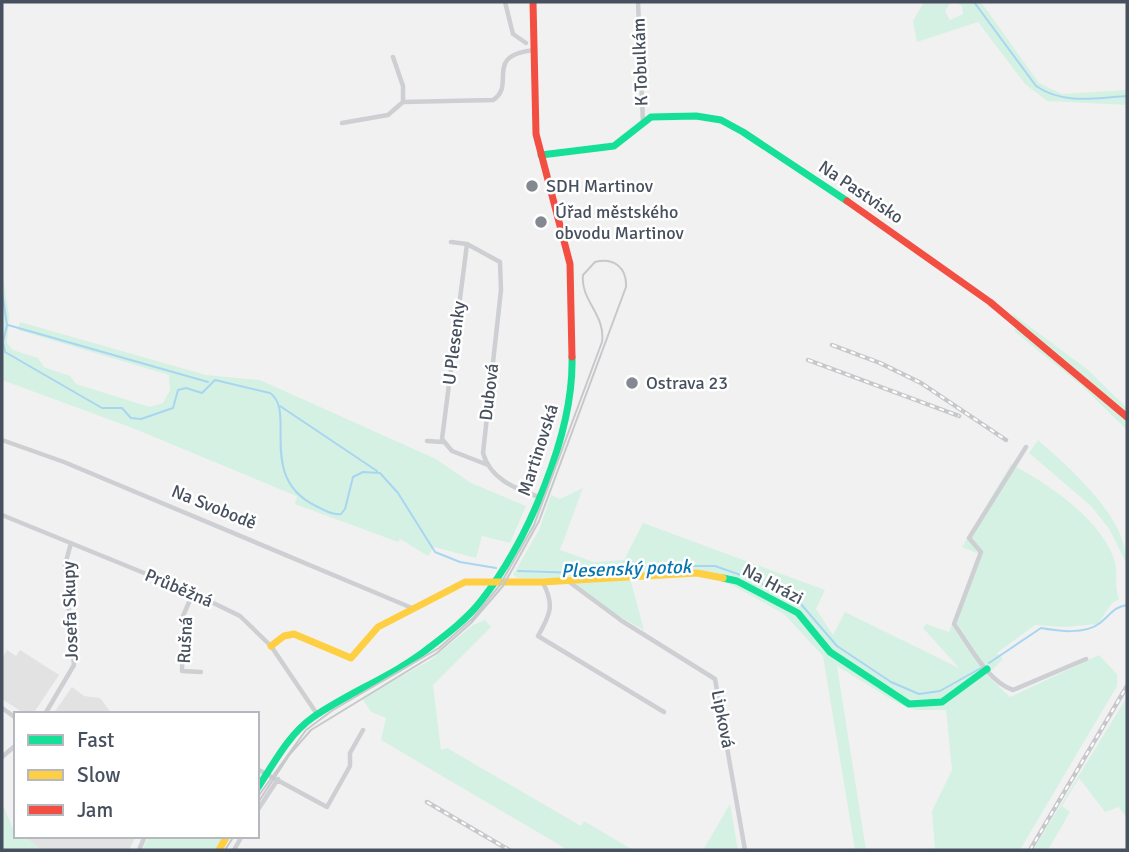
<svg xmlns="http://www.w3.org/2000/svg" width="1129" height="852" viewBox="0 0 1129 852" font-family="Signika,sans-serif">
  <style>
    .education { fill: #e3e2e3 }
    .green { fill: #d5f1e4 }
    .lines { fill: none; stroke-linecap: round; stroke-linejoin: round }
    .stream { stroke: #a8d6f0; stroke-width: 2 }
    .street { stroke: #cdcfd2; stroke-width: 4.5 }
    .fast { stroke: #16e098; stroke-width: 7 }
    .slow { stroke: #ffcf43; stroke-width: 7 }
    .jam { stroke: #f24e42; stroke-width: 7 }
    .tram { stroke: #c7c8cb; stroke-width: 2 }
    .rail-casing { stroke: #c7c8cb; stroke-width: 4.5 }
    .rail { stroke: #fff; stroke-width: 2; stroke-dasharray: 5; stroke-linecap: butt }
    .poi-dot { fill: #838891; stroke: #fff; stroke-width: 2.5 }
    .labels { text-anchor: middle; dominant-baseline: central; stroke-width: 5; stroke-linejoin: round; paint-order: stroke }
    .street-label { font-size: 18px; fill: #47505e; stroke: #fff }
    .poi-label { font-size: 18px; fill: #47505e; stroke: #fff; text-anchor: start }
    .water-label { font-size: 19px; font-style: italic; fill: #0675b2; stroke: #fff }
  </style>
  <rect width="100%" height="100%" fill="#f2f1f1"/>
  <!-- education -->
  <path class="education" d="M7 650 16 656 20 650 59 675 33 714H25L2 699V659Z
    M72 687 84 696 100 698 112 714H53Z
    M24 836H136L129 850H41Z"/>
  <!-- green -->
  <path class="green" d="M924 2H951L945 11 950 20 963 14 962 6 956 2H981L1039 83 1062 94 1127 90V105L1047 101 1025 84 978 22 917 42 913 21Z
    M2 270 9 316 7 343 13 350 38 358 44 367 70 376 76 384 150 407 163 403 170 390 169 375 18 330 20 322 206 375 260 380 436 459 471 483 526 506 510 543 482 536 476 558 434 547 428 556 400 539 398 542 295 504 297 496 294 495 135 429 2 380Z
    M1013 314 1088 370 1127 408V430L1082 386 1015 332Z
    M1038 440C1072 470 1127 517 1127 565L1110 530 1091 506 1029 453Z
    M1011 464C1048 484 1102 519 1115 562 1118 574 1114 586 1119 599L1112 603 1098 624 1064 627 1035 625 997 653 1003 659 987 675 1010 697 1099 655 1117 674V686L1020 850H935L932 811 952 770 946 710H916L899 704 837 666 866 850H855L823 656 784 614 734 586 698 573 630 578 644 630 588 599 569 579 518 578 513 575 539 530 551 495 560 499 583 488 560 550 594 562 624 560 643 523 825 590 816 609 833 635 845 612 959 668 923 628 926 624 949 632 979 554 962 547Z
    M485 620 491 627 433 685 441 750 447 748 581 826 584 821 633 850H568L381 740 386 718 371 712 362 698 429 661 473 625Z
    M1127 697V819L1119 807 1105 812 1079 778 1062 806 1070 812 1048 850H1033Z
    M730 804 738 850H703Z
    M3 805 16 836H24L41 850H2Z
    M149 836H224L215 850H142Z"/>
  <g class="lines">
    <!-- stream -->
    <path class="stream" d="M974 2 1036 86C1064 105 1095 98 1127 96
      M2 292 7 325 3 342 5 352 102 408H122L131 418 141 419 173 408 178 390 186 388 202 393 215 380 270 393C297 411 256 477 316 506 324 510 332 515 341 514L345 509 353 477 363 472 380 473 398 493 435 552 460 562 496 568
      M8 325 208 382
      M280 406 377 471
      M518 571 580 573 643 566H715L752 579 800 603 837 646 891 682 919 694 940 691 981 668
      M989 663 1041 628C1058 631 1085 635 1100 623 1111 614 1114 607 1127 605"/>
    <!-- street -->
    <path class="street" d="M505 2 513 34 526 43
      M638 2 643 123
      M393 57 403 86V102
      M342 123 388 115 403 102 493 100C517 85 482 55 535 50
      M451 242 467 244 500 262 501 290 483 453C490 479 516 489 539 497
      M467 244 442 439 452 451 488 465
      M2 440 64 462 412 608
      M427 441 443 442
      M1026 447 969 538 981 552 954 624C969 645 988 682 1013 690L1086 659
      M2 515 193 593 240 616 271 646 317 714
      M568 581 622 621 715 679 745 850
      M543 583C555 605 550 615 538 636L664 712
      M193 593 183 616 182 671 201 672
      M2 708 16 718
      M45 714 74 665 65 565 71 543
      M2 757 16 745
      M257 769 327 807 350 766V753L363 730
      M257 811 278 779
      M139 850 145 836
      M234 850 242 836"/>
    <!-- fast -->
    <path class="fast" d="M541 155 614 146 651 117 696 116 721 120 743 132 847 201
      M723 578 737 581 798 613 830 652 909 704 942 702 987 669
      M257 789C273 765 288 735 312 718 349 692 394 676 430 647 447 634 468 618 481 601 528 541 574 433 572 357"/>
    <!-- slow -->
    <path class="slow" d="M271 646 284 636 294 634 351 658 378 627 465 582H542L697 573 723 578
      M219 850 227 836"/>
    <!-- jam -->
    <path class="jam" d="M533 2 536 134 570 264 572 357
      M847 201 990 302 1127 417"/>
    <!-- tram -->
    <path class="tram" d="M257 798 306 730 333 710 439 648 473 618 500 585 534 525 602 342C606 315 580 300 583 275L595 262C614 257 627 268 626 287L539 521 503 586 471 623 437 653 311 730 290 754 257 804
      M225 850 234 836"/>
    <defs>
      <path id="rail" d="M832 345 880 363 921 383 1006 440
        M808 360 959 416
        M427 802 509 850
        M1030 850 1127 686"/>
    </defs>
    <!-- rail casing -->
    <use href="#rail" class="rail-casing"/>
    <!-- rail -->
    <use href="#rail" class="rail"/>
  </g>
  <!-- markers -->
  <g class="poi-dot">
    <circle cx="532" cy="186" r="7"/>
    <circle cx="541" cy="222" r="7"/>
    <circle cx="632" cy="383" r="7"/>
  </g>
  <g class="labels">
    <!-- street labels -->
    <g class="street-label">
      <text transform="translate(640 62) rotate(-92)">K Tobulkám</text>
      <text transform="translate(861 192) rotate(34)">Na Pastvisko</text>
      <text transform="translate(454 343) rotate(-83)">U Plesenky</text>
      <text transform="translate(489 392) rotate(-83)">Dubová</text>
      <text transform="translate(538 450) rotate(-72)">Martinovská</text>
      <text transform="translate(214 507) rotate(22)">Na Svobodě</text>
      <text transform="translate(773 584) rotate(28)">Na Hrázi</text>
      <text transform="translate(179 588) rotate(23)">Průběžná</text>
      <text transform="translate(70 611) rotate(-92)">Josefa Skupy</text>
      <text transform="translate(185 640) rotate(-87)">Rušná</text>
      <text transform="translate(723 719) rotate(79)">Lipková</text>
    </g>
    <!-- poi labels -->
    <g class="poi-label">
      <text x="546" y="186">SDH Martinov</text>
      <text x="555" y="212">Úřad městského<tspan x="555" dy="21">obvodu Martinov</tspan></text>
      <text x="646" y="383">Ostrava 23</text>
    </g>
    <!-- water labels -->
    <g class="water-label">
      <text transform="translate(626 569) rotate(-2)">Plesenský potok</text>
    </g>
  </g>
  <!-- border -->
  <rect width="1129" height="852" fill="none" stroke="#47505e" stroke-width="7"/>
  <!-- legend -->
  <rect x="14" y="712" width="245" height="126" fill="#ffffff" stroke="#b5b9bf" stroke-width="2"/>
  <rect x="28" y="735" width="35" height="10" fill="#16e098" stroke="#b5b9bf" stroke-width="2"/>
  <text x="77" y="747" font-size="21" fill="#47505e">Fast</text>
  <rect x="28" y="770" width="35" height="10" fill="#ffcf43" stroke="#b5b9bf" stroke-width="2"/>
  <text x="77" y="782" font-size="21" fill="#47505e">Slow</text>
  <rect x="28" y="805" width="35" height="10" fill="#f24e42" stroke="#b5b9bf" stroke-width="2"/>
  <text x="77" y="817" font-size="21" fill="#47505e">Jam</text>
</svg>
